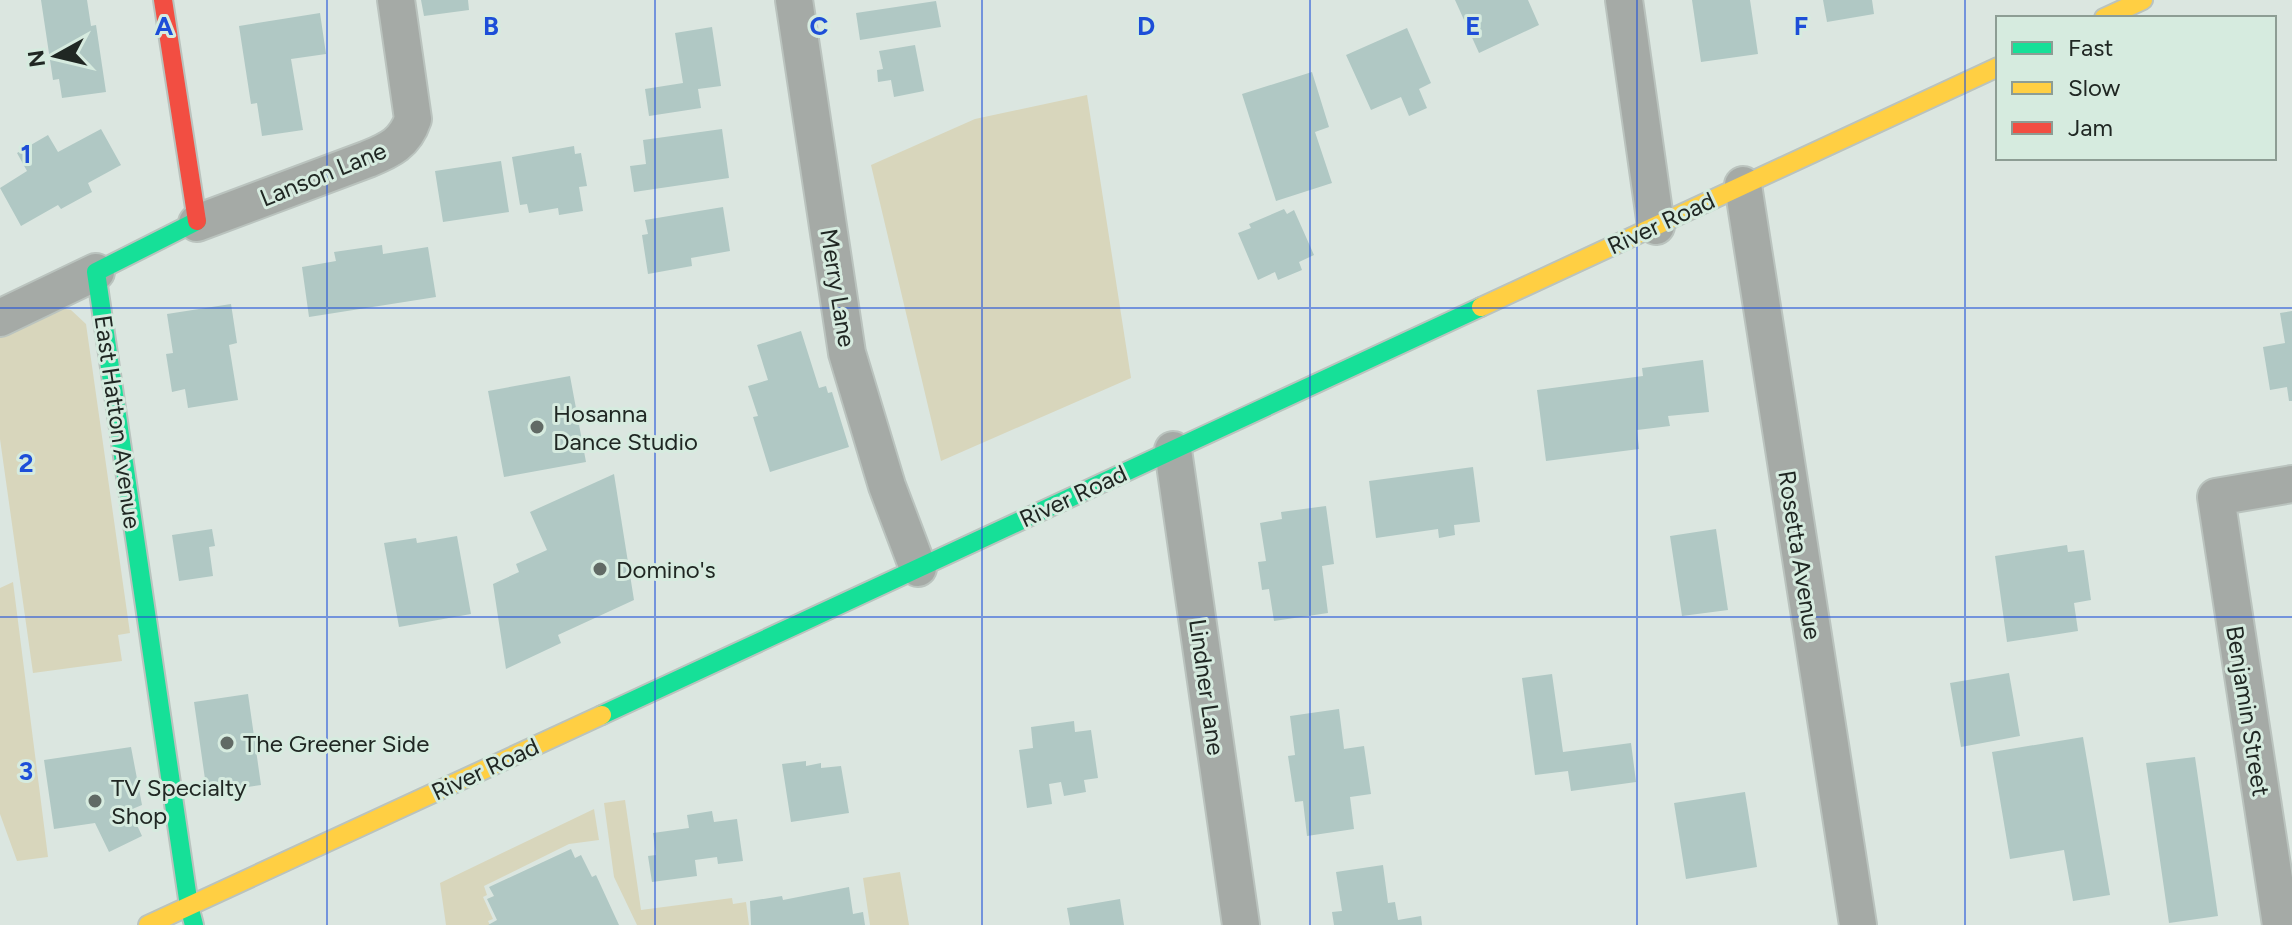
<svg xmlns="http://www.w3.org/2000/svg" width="2292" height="925" viewBox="0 0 2292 925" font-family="Figtree,sans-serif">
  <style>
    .green { fill: #d8d6bc }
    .building { fill: #b0c8c4 }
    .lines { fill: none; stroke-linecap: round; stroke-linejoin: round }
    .street-casing { stroke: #bac3be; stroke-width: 40 }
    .fast-casing { stroke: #bac3be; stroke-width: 22 }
    .slow-casing { stroke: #bac3be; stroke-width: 22 }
    .jam-casing { stroke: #bac3be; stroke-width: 22 }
    .street { stroke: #a5aaa6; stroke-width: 36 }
    .fast { stroke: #16e098; stroke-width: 18 }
    .slow { stroke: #ffcf43; stroke-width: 18 }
    .jam { stroke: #f24e42; stroke-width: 18 }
    .grid { fill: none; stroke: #1d4ed8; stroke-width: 2; stroke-opacity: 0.55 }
    .poi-dot { fill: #616a65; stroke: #d6ebdf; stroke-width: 3 }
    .labels { text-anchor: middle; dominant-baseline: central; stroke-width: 6; stroke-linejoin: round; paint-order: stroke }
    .street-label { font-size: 24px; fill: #202723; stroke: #d6ebdf }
    .poi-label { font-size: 24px; fill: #202723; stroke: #d6ebdf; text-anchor: start }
    .grid-label { font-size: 26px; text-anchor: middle; font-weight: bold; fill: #1d4ed8; stroke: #d6ebdf; stroke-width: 6; stroke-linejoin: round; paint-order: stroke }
  </style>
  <rect width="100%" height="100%" fill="#dbe6e0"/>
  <!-- green -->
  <path class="green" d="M1087 95 1131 378 941 461 871 165 975 119Z
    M50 306 71 310 86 324 130 633 118 635 122 661 33 673 0 439V327Z
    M13 582 48 857 17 861 0 814V588Z
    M625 800 641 910 732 898 733 904 746 902 749 925H637L614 877 604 803Z
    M594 809 599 840 569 844 484 886 487 895 483 897 493 919 488 921 490 925H446L440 883Z
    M900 872 909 925H870L863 878Z"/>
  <!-- building -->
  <path class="building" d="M41 0H87L91 26 96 25 106 92 62 98 59 79 53 80Z
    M421 0H468L469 10 424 16Z
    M1455 0H1528L1539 25 1479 53Z
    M1692 0H1750L1758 54 1701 62Z
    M1823 0H1872L1874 14 1827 22Z
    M936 1 941 27 860 40 856 13Z
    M320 13 326 54 291 59 303 130 262 136 257 103 251 104 239 26Z
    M712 27 721 86 698 89 701 108 649 116 645 89 683 83 675 33Z
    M1407 28 1431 83 1419 89 1427 108 1409 116 1401 97 1371 110 1346 55Z
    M915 45 924 91 894 97 891 80 878 82 877 70 883 69 879 51Z
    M1312 72 1329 127 1315 132 1332 183 1276 201 1242 94Z
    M101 129 121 165 88 183 92 192 61 209 58 205 21 226 0 188 27 171 17 153 48 135 58 152Z
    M722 129 729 178 634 192 630 166 646 164 643 140Z
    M574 146 575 154 581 153 587 186 579 187 583 211 559 215 558 208 529 213 527 204 520 205 512 157Z
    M501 161 509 212 443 222 435 171Z
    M723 207 730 251 691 258 692 266 648 274 642 235 648 234 645 220Z
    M1284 209 1287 214 1294 210 1314 255 1299 262 1302 270 1278 280 1275 272 1258 280 1238 233 1251 228 1249 224Z
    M382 245 383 254 428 247 436 297 309 317 302 267 336 261 334 252Z
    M231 304 237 343 229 345 238 400 188 408 185 389 172 392 166 354 173 353 167 314Z
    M2292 311V401H2289L2287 387 2270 390 2263 347 2285 343 2280 313Z
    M801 331 819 388 826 386 828 393 832 392 849 447 770 472 753 417 758 416 748 386 768 380 757 345Z
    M1703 360 1709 412 1668 416 1670 426 1637 430 1639 449 1546 461 1537 390 1643 376 1642 368Z
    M570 376 586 462 504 477 488 391Z
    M1473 467 1480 522 1454 525 1455 535 1439 538 1438 529 1376 538 1369 481Z
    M614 474 634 600 558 635 561 643 506 669 493 584 519 572 516 564 547 550 530 512Z
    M1326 506 1334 564 1322 566 1328 613 1274 621 1269 589 1262 590 1258 562 1266 561 1260 523 1282 519 1281 512Z
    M212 529 215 546 209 547 213 576 179 581 172 535Z
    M1716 529 1728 610 1682 616 1670 536Z
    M457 536 471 614 399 627 384 543 416 538 417 543Z
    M2067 545 2068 552 2084 550 2091 600 2074 603 2078 631 2007 642 1995 556Z
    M2009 673 2020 736 1961 747 1950 683Z
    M1552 674 1563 752 1631 743 1636 782 1571 791 1568 771 1535 775 1522 678Z
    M248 694 261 785 207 793 194 702Z
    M1339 709 1344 749 1364 746 1371 794 1350 797 1354 829 1307 836 1303 801 1295 802 1288 756 1295 755 1290 716Z
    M1074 721 1075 732 1091 730 1098 778 1084 780 1086 792 1064 796 1061 782 1049 784 1052 804 1027 808 1019 750 1033 748 1031 727Z
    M2083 737 2110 895 2073 901 2064 850 2010 859 1992 752Z
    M131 747 142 805 130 810 142 836 109 852 95 823 54 829 44 760Z
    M2195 757 2218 916 2169 923 2146 763Z
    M806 761V766L821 763V768L841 766 849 813 791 822 782 764Z
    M1745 792 1757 867 1686 879 1674 803Z
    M712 811 714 822 737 819 743 861 718 864 717 857 695 860 697 876 652 882 648 856 656 855 653 833 689 828 687 815Z
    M571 849 575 858 581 855 592 877 596 875 619 925H488L497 920 487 899 494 896 489 887Z
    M1383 865 1388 903 1395 902 1398 920 1421 916 1422 925H1334L1332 912 1342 911 1336 872Z
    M849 887 853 914 863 912 865 925H751L750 901 782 896 783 900Z
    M1120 899 1124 925H1070L1067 908Z"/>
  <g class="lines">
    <defs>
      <path id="street" d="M794 0 847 353 887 486 918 568
        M1624 0 1656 226
        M1743 185 1858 925
        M197 223 368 159C390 150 405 143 413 119L396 0
        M0 318 96 272
        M1173 450 1241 925
        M2281 925 2216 497 2292 484"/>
      <path id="fast" d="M602 715 1481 307
        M194 925 189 906 96 272 197 221"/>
      <path id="slow" d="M2104 18 2143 0
        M1481 307 1998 67
        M148 925 602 715"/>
      <path id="jam" d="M163 0 197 221"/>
    </defs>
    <!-- street casing -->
    <use href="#street" class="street-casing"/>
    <!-- fast casing -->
    <use href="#fast" class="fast-casing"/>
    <!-- slow casing -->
    <use href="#slow" class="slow-casing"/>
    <!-- jam casing -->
    <use href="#jam" class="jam-casing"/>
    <!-- street -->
    <use href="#street" class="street"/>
    <!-- fast -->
    <use href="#fast" class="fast"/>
    <!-- slow -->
    <use href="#slow" class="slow"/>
    <!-- jam -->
    <use href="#jam" class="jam"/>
  </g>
  <!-- grid -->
  <path class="grid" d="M327 0V925M655 0V925M982 0V925M1310 0V925M1637 0V925M1965 0V925M0 308H2292M0 617H2292"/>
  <!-- markers -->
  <g class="poi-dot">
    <circle cx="537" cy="427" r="8"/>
    <circle cx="600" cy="569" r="8"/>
    <circle cx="227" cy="743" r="8"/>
    <circle cx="95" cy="801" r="8"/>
  </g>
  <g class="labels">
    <!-- street labels -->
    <g class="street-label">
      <text transform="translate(323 174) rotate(-22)">Lanson Lane</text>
      <text transform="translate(1661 223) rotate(-25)">River Road</text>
      <text transform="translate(838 288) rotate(81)">Merry Lane</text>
      <text transform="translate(118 422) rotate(82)">East Hatton Avenue</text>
      <text transform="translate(1073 496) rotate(-25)">River Road</text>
      <text transform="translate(1800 555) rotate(81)">Rosetta Avenue</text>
      <text transform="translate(1207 687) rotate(82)">Lindner Lane</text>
      <text transform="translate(2248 711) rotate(81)">Benjamin Street</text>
      <text transform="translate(485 769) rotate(-25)">River Road</text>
    </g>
    <!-- poi labels -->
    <g class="poi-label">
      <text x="553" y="413">Hosanna<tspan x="553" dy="28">Dance Studio</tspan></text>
      <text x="616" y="569">Domino's</text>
      <text x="243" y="743">The Greener Side</text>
      <text x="111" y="787">TV Specialty<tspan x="111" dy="28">Shop</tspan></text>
    </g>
  </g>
  <g class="grid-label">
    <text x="164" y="35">A</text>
    <text x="491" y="35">B</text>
    <text x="819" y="35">C</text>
    <text x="1146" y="35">D</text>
    <text x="1473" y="35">E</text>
    <text x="1801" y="35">F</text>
    <text x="26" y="163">1</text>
    <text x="26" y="472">2</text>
    <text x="26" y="780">3</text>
  </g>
  <!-- legend -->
  <rect x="1996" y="16" width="280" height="144" fill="#d6ebdf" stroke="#8d9d94" stroke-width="2"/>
  <rect x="2012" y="42" width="40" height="12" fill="#16e098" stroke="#8d9d94" stroke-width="2"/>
  <text x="2068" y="56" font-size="24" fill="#202723">Fast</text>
  <rect x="2012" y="82" width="40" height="12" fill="#ffcf43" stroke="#8d9d94" stroke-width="2"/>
  <text x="2068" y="96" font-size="24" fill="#202723">Slow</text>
  <rect x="2012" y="122" width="40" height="12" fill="#f24e42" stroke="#8d9d94" stroke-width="2"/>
  <text x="2068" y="136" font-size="24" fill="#202723">Jam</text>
  <!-- north arrow -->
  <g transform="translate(56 56) rotate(262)" stroke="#d6ebdf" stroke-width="6" paint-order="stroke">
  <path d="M0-6L14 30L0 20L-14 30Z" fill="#202723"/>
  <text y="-12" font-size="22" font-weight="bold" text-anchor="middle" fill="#202723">N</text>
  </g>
</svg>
